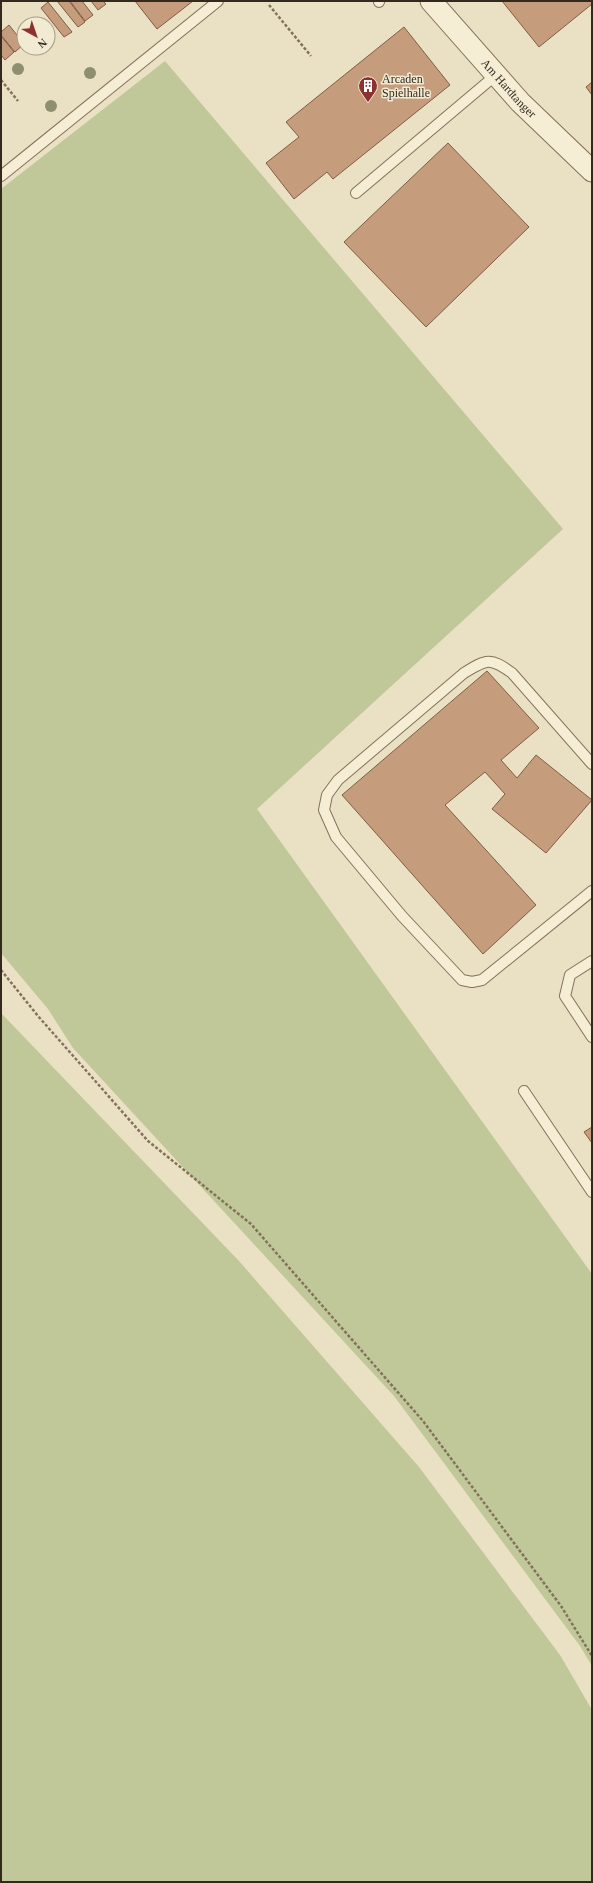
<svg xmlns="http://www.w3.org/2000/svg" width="593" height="1883" viewBox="0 0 593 1883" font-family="Georgia,serif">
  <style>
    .green { fill: #c0c798 }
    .building { fill: #c69d7c; stroke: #805d43 }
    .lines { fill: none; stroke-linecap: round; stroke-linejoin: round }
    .lane-casing { stroke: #83725b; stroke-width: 12 }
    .street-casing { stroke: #83725b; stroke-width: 23 }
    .path { stroke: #83725b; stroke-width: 2.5; stroke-dasharray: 3 2; stroke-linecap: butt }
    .lane { stroke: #f6edd5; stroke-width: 10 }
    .street { stroke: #f6edd5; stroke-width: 21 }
    .tree { fill: #8e906d }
    .labels { text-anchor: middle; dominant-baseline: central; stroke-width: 3; stroke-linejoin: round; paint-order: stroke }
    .poi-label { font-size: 12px; fill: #34291e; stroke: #f2ead2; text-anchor: start }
    .street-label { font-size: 12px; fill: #34291e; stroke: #f2ead2 }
  </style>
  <rect width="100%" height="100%" fill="#eae0c3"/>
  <!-- green -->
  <path class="green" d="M165 61 563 529 257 809 592 1274V1666L580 1646 394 1396 73 1048 48 1009 1 953V189Z
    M1 1013 239 1261 419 1467 560 1655 592 1710V1882H1Z"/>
  <!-- building -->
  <path class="building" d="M57 1H69L85 22 78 27Z
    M70 1H82L93 15 85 21Z
    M91 1H103L106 4 98 10Z
    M135 1H193L157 29Z
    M502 1H592V4L539 47Z
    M48 2 72 32 64 37 41 8Z
    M9 25 24 44 15 52 1 35V32Z
    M404 27 450 85 333 179 327 172 294 199 266 163 299 137 286 122Z
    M1 36 14 52 5 60 1 55Z
    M592 82V95L586 87Z
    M448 143 529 227 426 327 344 242Z
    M487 671 539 728 501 760 517 778 536 755 592 800 546 853 492 809 505 794 485 772 445 805 536 905 483 954 342 795Z
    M592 1127V1143L584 1132Z"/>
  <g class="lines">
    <defs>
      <path id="lane" d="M379 2V1
        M1 176 218 1
        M356 193 496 75
        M592 764 512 673C490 657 487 659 464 673L338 780 327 795 324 810 336 837 402 916 462 980 472 982 482 980 592 891
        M592 961 570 975 565 996 592 1037
        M524 1091 592 1192"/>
      <g id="street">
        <path id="s1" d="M431 1 520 102 592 171"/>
      </g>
    </defs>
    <!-- lane casing -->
    <use href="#lane" class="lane-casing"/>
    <!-- street casing -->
    <use href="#street" class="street-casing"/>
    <!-- path -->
    <path class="path" d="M269 5 311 56
      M1 80 18 101
      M1 970 38 1016 148 1141 251 1224 423 1421 561 1606 592 1656"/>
    <!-- lane -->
    <use href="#lane" class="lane"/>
    <!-- street -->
    <use href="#street" class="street"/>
  </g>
  <!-- trees -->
  <g class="tree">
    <circle cx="18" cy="69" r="6"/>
    <circle cx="90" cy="73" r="6"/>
    <circle cx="51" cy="106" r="6"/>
  </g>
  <!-- icons -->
  <defs>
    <symbol id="building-pin" viewBox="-11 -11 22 30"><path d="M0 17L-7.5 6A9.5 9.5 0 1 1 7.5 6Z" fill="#8d3230" stroke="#f2ead2"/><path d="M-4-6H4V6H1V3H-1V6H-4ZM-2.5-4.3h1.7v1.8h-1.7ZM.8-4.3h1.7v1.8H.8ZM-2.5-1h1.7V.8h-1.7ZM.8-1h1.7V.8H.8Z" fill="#fff"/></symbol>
  </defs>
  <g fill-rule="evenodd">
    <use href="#building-pin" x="357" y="75" width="22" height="30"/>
  </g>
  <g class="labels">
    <!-- poi labels -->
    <g class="poi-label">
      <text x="382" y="79">Arcaden<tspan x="382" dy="14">Spielhalle</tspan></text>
    </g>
    <!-- street labels -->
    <g class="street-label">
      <text stroke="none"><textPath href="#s1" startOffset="117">Am Hardtanger</textPath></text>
    </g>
  </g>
  <!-- border -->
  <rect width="593" height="1883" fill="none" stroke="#34291e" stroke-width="4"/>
  <!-- north arrow -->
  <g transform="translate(36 36) rotate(140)"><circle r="19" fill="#f2ead2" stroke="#a69d8a"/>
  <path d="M0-3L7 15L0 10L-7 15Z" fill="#8d3230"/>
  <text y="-6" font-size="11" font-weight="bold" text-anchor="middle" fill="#34291e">N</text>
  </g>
</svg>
